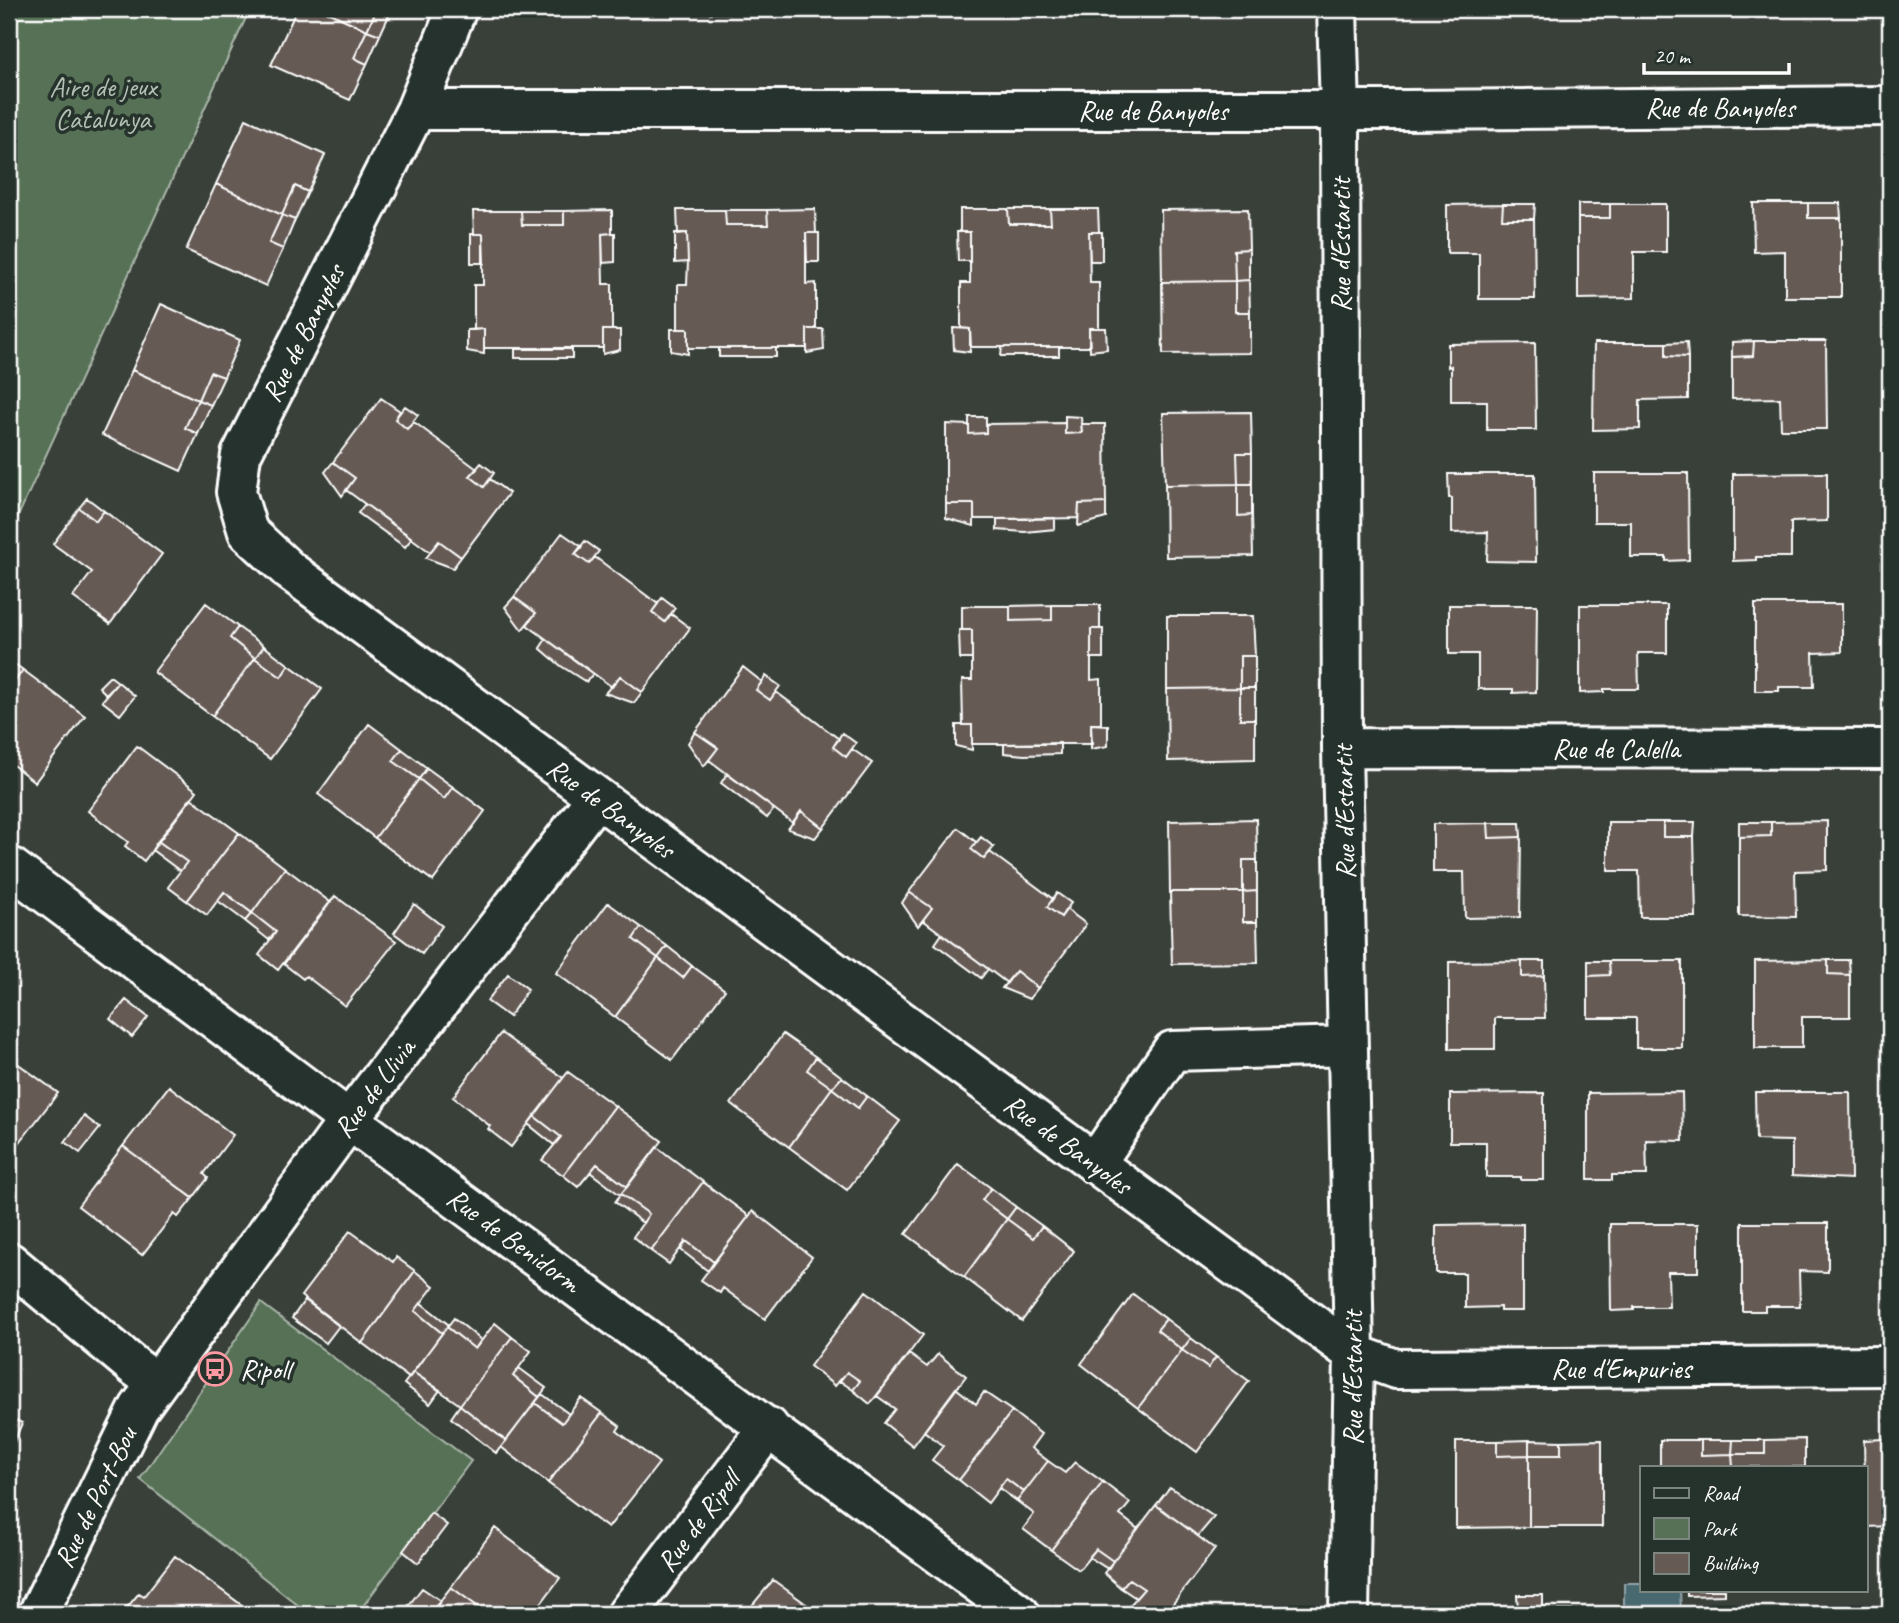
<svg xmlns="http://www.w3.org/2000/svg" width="1899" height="1623" viewBox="0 0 1899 1623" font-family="Caveat,sans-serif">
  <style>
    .green { fill: #577157; stroke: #abb8ab; stroke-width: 2 }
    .water { fill: #4a6971; stroke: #92a5aa; stroke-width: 2 }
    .building { fill: #665a54; stroke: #fff; stroke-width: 2 }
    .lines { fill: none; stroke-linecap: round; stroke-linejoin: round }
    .minor-casing { stroke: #fff; stroke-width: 44 }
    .minor { stroke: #26332d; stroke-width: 38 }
    .labels { text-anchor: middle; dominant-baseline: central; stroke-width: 7; stroke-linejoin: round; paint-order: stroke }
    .park-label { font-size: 28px; fill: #b3bfb3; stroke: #26332d }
    .street-label { font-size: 28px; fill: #fff; stroke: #26332d }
    .poi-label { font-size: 28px; fill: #fff; stroke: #26332d; text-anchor: start }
  </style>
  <rect width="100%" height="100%" fill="#393f39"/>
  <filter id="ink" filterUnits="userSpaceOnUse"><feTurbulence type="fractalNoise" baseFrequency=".0143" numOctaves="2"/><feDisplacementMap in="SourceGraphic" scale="14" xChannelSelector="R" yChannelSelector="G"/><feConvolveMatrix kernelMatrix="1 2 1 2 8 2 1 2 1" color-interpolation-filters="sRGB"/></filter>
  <g filter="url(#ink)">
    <!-- green -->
    <path class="green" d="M9 9H250L9 536Z
      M261 1303 471 1461 357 1614H309L140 1479Z"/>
    <!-- water -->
    <path class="water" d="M1624 1583H1642V1590H1680L1681 1611 1624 1612Z"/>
    <!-- building -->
    <path class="building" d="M297 9H321L367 30 354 58 367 64 350 100 271 65Z
      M321 9H377L367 30Z
      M377 9H392L380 35 367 30Z
      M582 9H622V14H582Z
      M622 9H654V13L622 14Z
      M654 9H685V13H654Z
      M685 9H726V13H685Z
      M726 9H757V13H726Z
      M757 9H798V13H757Z
      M887 9H927L928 12H887Z
      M927 9H959V12H928Z
      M959 9H990V12H959Z
      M990 9H1031V11L990 12Z
      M1108 9H1149V12L1108 11Z
      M1149 9H1181V11L1149 12Z
      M1181 9H1212V11H1181Z
      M1212 9H1253V11H1212Z
      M1415 9H1456V10H1415Z
      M367 30 380 35 367 64 354 58Z
      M246 119 325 155 308 192 295 186 282 215 216 184Z
      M216 184 282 215 269 243 283 249 266 286 186 250Z
      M295 186 308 192 295 220 282 215Z
      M1753 203H1808V218H1841V297H1785V251L1754 252Z
      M1808 203H1840L1841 218H1808Z
      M1884 203H1890V217H1885Z
      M1503 204 1502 219H1534L1535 299H1479V253H1447V205Z
      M1503 204H1535L1534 219H1502Z
      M1578 204H1610V218H1578Z
      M1610 204H1666V252H1634V298L1578 299V218H1610Z
      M815 209 816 233H806V284L816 283V329H807V348H688V329H678V284H687L688 262 687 233 678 234 677 210H725L726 225H768L767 210Z
      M960 209H1008L1009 224H1051L1050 209H1098L1099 232H1089L1090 283H1099V328H1089V347H971L970 329 961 328V283H970V232H960Z
      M1008 209H1050L1051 224H1009Z
      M1248 209 1249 249 1234 250 1235 281 1162 282 1161 210Z
      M612 210V233L602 234 603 284H612V330H603V348H484V329L474 330V285H483V234H474L473 211H521L522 225H564V211Z
      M725 210H767L768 225H726Z
      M521 211H564V225H522Z
      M282 215 295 220 283 249 269 243Z
      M1885 217H1890V297H1884Z
      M957 232H970V261H958Z
      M1089 232H1102V261H1090Z
      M612 233H615V262L603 263 602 234Z
      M675 233H687L688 262 675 263Z
      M806 233H819V262H807Z
      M471 234H483L484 263H471Z
      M1249 249V280L1235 281 1234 250Z
      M1249 280 1250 312H1235V281Z
      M1235 281V312H1250V353L1163 354 1162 282Z
      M161 304 240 340 224 377 210 372 198 400 132 370Z
      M953 328 970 329V352L954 350Z
      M1089 328H1106L1107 349 1090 351Z
      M484 329V354L467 351V330Z
      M671 329H688V354L671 351Z
      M807 329H823L824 350 807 353Z
      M603 330H620V350L603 354Z
      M1754 341 1753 356 1732 357V342Z
      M1754 341H1826L1827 429H1781L1780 398 1732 399V357L1753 356Z
      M1687 342 1688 357 1666 356V343Z
      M1535 343 1536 430H1487V401H1451V366L1448 367V344Z
      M1594 343H1666V356L1688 357V399L1640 400V429L1593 430Z
      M1002 347H1059V356H1001Z
      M719 348H776V357H719Z
      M515 349H572V358H515Z
      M132 370 198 400 185 428 198 434 181 471 102 435Z
      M210 372 224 377 211 405 198 400Z
      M381 398 400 411 395 419 407 429 414 422 477 469 470 476 484 487 490 479 509 493 461 557 439 541 430 552 346 490 355 478 333 462Z
      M198 400 211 405 198 434 185 428Z
      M405 406 418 415 407 429 395 419Z
      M1251 412 1252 453H1237L1238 484 1165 485 1163 413Z
      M1065 416 1081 417 1082 433 1065 434Z
      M969 417H986V433L969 434Z
      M1065 423V434L1082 433 1081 424H1105L1106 503 1079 504 1078 518 1026 519H974V504H946V424L969 425V434L986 433V424Z
      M1237 453H1252V484H1238Z
      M333 462 355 478 342 496 325 472Z
      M481 463 494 473 484 487 470 476Z
      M1594 473H1688L1689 560 1666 561V557H1631V522H1594Z
      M1827 473V521L1791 522V557H1756V560L1733 561V474Z
      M1448 474H1535L1536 562 1487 561 1488 532 1452 533V498H1449Z
      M1238 484V516L1252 515 1253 556 1166 557 1165 485Z
      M1238 484H1252V515L1238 516Z
      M87 498 104 511 96 521 79 508Z
      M1106 503V518L1078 526 1079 504Z
      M365 504 412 538 405 547 358 513Z
      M946 504H974V526L946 518Z
      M79 508 96 521 104 511 162 554 110 624 73 597 92 572 53 544Z
      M1055 518V529L1025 532 997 530V519Z
      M562 533 582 547 575 554 589 564 595 557 658 604 652 612 665 622 671 614 690 628 642 692 620 676 612 687 527 625 536 613 514 597Z
      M439 541 461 557 453 568 426 558Z
      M585 541 599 551 589 564 575 554Z
      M514 597 536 613 522 630 505 607Z
      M662 598 675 608 665 622 652 612Z
      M206 603 238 627 230 638 255 658 212 716 154 672Z
      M1755 604H1842V652L1813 653 1814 687H1779V691H1755Z
      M1887 604H1890V691H1887Z
      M1052 605V620L1010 621V606Z
      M1052 605H1100V629H1091V680L1101 679V724H1091L1092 744H972V725H963L962 680H972V630H962V606H1010V621L1052 620Z
      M1449 605H1537L1536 692 1513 693V689H1478V654H1449Z
      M1580 605H1667V653H1638L1639 689H1604V692L1580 693Z
      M1167 616H1253L1255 656H1240V688L1167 689Z
      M238 627 264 646 255 658 230 638Z
      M1091 629H1103V658H1091Z
      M959 630H972V659H960Z
      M546 639 593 674 586 682 561 666 540 648Z
      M264 646 289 665 281 677 255 658Z
      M1240 656H1255V688H1240Z
      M255 658 281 677 289 665 322 689 270 759 212 716Z
      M9 660 23 670 9 689Z
      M743 667 762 682 756 690 770 700 776 692 839 739 833 747 846 757 852 749 872 763 823 828 801 811 793 823 709 760 718 748 695 732Z
      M23 670 85 716 35 782 9 762V689Z
      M110 676 118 682 106 694 99 687Z
      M620 676 642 692 634 703 605 693Z
      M766 676 780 686 770 700 756 690Z
      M118 682 135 696 120 715 102 701Z
      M1240 688H1255V719H1240Z
      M1240 688V719H1255V759L1168 761 1167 689Z
      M369 724 402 749 393 761 419 779 375 838 318 794Z
      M1091 724 1108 725V746L1091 749Z
      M956 725H972V750L956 746Z
      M695 732 718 748 704 766 688 743Z
      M842 733 856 743 846 757 833 747Z
      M1060 743V754L1024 755 1004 753V744Z
      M137 746 197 791 144 861 125 846 128 842 88 811Z
      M402 749 427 768 419 779 393 761Z
      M427 768 453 787 444 799 419 779Z
      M727 774 774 809 767 818 721 783Z
      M419 779 444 799 453 787 485 811 433 881 375 838Z
      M191 798 239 833 187 901 168 887 187 862 158 841Z
      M801 811 823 828 815 838 788 829Z
      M1256 819 1257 860H1243V892H1170L1169 821Z
      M1827 821V870L1795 871 1796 917 1739 916V837L1771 836V822Z
      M1608 822H1663V837H1694L1696 917H1640L1639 871H1608Z
      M1663 822H1695L1694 837H1663Z
      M1739 822H1771V836L1739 837Z
      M1488 823H1520L1521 837 1489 838Z
      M1488 823 1489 838 1521 837 1520 917 1465 918 1464 872H1433V824Z
      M958 828 976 842 971 849 984 859 990 852 1053 899 1047 907 1061 917 1066 909 1086 924 1038 988 1016 971 1007 983 923 920 932 908 909 892Z
      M239 833 285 868 252 913 224 892 207 915 187 901Z
      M981 837 994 847 984 859 971 849Z
      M158 841 187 862 180 871 152 850Z
      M1243 860H1257V891L1243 892Z
      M285 868 330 902 278 970 259 955 276 932 252 913Z
      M1257 891V922H1243V892Z
      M224 892 252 913 245 921 218 901Z
      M909 892 932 908 918 926 902 903Z
      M1170 892H1243V922H1257L1258 963 1172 964Z
      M1057 893 1071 903 1061 917 1047 907Z
      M335 896 396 941 345 1006 306 976 303 979 284 964Z
      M608 903 641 927 633 939 658 958 615 1017 556 973Z
      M414 904 442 926 422 954 394 933Z
      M252 913 276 932 269 940 245 921Z
      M641 927 667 946 658 958 633 939Z
      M942 934 988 969 981 978 935 944Z
      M667 946 692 966 683 978 658 958Z
      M658 958 683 978 692 966 725 990 672 1060 615 1017Z
      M1828 960H1849L1850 975 1828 974Z
      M1828 960V974L1850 975V1017H1802V1048H1755V961Z
      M1522 961H1544V976L1522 977Z
      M1522 961V977L1544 976 1545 1018H1495V1049H1449V962Z
      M1588 961H1609L1610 975 1588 976Z
      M1609 961H1682V1048H1636V1018H1588V976L1610 975Z
      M1016 971 1038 988 1029 999 1002 988Z
      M508 974 528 989 509 1017 487 1001Z
      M126 1000 148 1017 132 1037 110 1019Z
      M501 1033 563 1078 511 1147 488 1129 490 1126 453 1097Z
      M783 1034 816 1057 807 1070 832 1088 789 1147 731 1104Z
      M9 1057 58 1093 9 1156Z
      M816 1057 842 1077 832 1088 807 1070Z
      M568 1072 615 1106 563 1175 542 1160 561 1137 534 1116Z
      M842 1077 867 1096 858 1108 832 1088Z
      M169 1086 233 1135 204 1174 208 1178 193 1198 123 1146Z
      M832 1088 858 1108 867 1096 900 1121 847 1190 789 1147Z
      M1682 1092 1683 1141 1646 1140 1647 1175H1612V1180H1588V1093Z
      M1755 1092H1850L1851 1179 1792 1176V1141L1756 1140Z
      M1544 1093V1180H1521V1177H1486V1142H1450V1094Z
      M615 1106 662 1141 627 1187 597 1164 578 1187 563 1175Z
      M84 1116 100 1128 80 1153 65 1142Z
      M534 1116 561 1137 554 1145 528 1124Z
      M123 1146 193 1198 178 1217 174 1214 142 1255 78 1206Z
      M657 1147 703 1182 651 1251 633 1237 649 1214 621 1194Z
      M597 1164 627 1187 620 1195 590 1172Z
      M958 1164 991 1188 982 1200 1007 1219 964 1277 906 1234Z
      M703 1182 749 1216 714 1262 686 1241 669 1264 651 1251Z
      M991 1188 1016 1207 1007 1219 982 1200Z
      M621 1194 649 1214 643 1223 615 1202Z
      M1016 1207 1042 1226 1033 1238 1007 1219Z
      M753 1211 812 1257 765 1319 723 1288 720 1293 701 1280Z
      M1007 1219 1033 1238 1042 1226 1074 1251 1022 1321 964 1277Z
      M1742 1223H1828V1272L1799 1271 1800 1306H1765V1311H1742Z
      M1523 1224V1311H1500V1307L1465 1308V1273H1436V1225Z
      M1610 1224H1698V1272H1668L1669 1307H1634V1310L1611 1311Z
      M350 1231 393 1262 396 1257 415 1271 362 1343 301 1296Z
      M686 1241 714 1262 708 1271 681 1250Z
      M415 1271 434 1286 415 1311 442 1333 409 1378 362 1343Z
      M866 1291 923 1335 870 1404 853 1390 860 1381 847 1372 835 1386 810 1366Z
      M1133 1294 1166 1319 1157 1330 1182 1350 1138 1408 1081 1364Z
      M305 1300 339 1326 326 1343 292 1318Z
      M421 1303 449 1325 442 1333 415 1311Z
      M454 1318 481 1340 475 1349 447 1327Z
      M1166 1319 1191 1338 1182 1350 1157 1330Z
      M495 1323 512 1337 460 1405 413 1372 447 1327 475 1349Z
      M512 1337 531 1351 513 1376 539 1397 506 1441 460 1405Z
      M1191 1338 1216 1357 1208 1368 1182 1350Z
      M1182 1350 1208 1368 1216 1357 1249 1381 1197 1452 1138 1408Z
      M909 1354 927 1367 938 1354 966 1376 913 1446 884 1423 895 1409 877 1396Z
      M519 1368 546 1388 539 1397 513 1376Z
      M413 1372 440 1390 430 1404 404 1384Z
      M847 1372 860 1381 853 1390 840 1381Z
      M956 1388 976 1404 984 1392 1012 1411 959 1480 932 1460 943 1446 924 1431Z
      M542 1394 569 1414 562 1423 535 1403Z
      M581 1398 602 1413 548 1483 501 1447 535 1403 562 1423Z
      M460 1405 506 1441 496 1453 451 1418Z
      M1012 1411 1041 1434 1031 1448 1048 1461 1024 1492 1006 1479 988 1503 959 1480Z
      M602 1413 620 1426 617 1431 659 1463 608 1528 548 1483Z
      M9 1417 22 1423 9 1454Z
      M1805 1439V1467H1733L1732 1454H1765V1440Z
      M1885 1439H1890V1526L1866 1527 1864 1440Z
      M1529 1440V1455L1497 1456V1441Z
      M1529 1440 1561 1441V1455H1529Z
      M1602 1440V1527H1529V1455H1561V1441Z
      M1660 1440H1701V1455L1732 1454 1733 1467H1660Z
      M1701 1440H1733L1732 1454 1701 1455Z
      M1733 1440H1765V1454H1732Z
      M1456 1441H1497V1456L1529 1455V1527L1456 1528Z
      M1048 1461 1065 1473 1075 1462 1103 1482 1051 1550 1023 1529 1034 1514 1017 1501Z
      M1006 1479 1024 1492 1017 1501 999 1488Z
      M1103 1482 1130 1503 1120 1515 1138 1529 1113 1561 1096 1549 1079 1570 1051 1550Z
      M1170 1487 1214 1517 1198 1536 1156 1505Z
      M1156 1505 1215 1549 1165 1614H1143L1130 1605 1144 1589 1129 1579 1121 1588 1104 1573Z
      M431 1513 447 1525 418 1563 403 1551Z
      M495 1528 560 1578 533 1614H488L451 1587Z
      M1096 1549 1113 1561 1108 1569 1089 1557Z
      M175 1556 243 1606 236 1614H130L125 1610 139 1593 144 1596Z
      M1129 1579 1144 1589 1136 1598 1121 1588Z
      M773 1580 820 1614H745Z
      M451 1587 488 1614H430Z
      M422 1588 441 1601 430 1614H402Z
      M1687 1590H1725V1595L1687 1596Z
      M1517 1595H1543V1610H1518Z
      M1518 1610H1581V1614H1518Z"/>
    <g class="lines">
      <defs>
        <path id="minor" d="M457 9 416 110 241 455 236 492 248 532 290 571 1354 1354 1396 1369 1890 1366
          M1337 9 1340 110 1342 748 1354 1354 1349 1614
          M416 110H1404L1890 106
          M1342 748 1890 749
          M9 866 349 1120 1020 1614
          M1095 1164 1172 1051 1348 1046
          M9 1262 135 1367 157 1383
          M38 1614 139 1408 349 1120 597 797
          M627 1614 769 1427"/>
      </defs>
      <!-- minor casing -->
      <use href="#minor" class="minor-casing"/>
      <!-- minor -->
      <use href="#minor" class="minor"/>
    </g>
  </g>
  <!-- icons -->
  <defs>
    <symbol id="bus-ring" viewBox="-11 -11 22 22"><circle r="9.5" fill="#26332d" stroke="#ff9aa2" stroke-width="1.5"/><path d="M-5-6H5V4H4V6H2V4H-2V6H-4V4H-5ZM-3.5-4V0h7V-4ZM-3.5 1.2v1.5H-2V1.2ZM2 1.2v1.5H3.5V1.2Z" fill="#ff9aa2"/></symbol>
  </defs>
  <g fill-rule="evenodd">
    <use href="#bus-ring" x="196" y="1350" width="38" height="38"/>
  </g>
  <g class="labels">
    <!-- park labels -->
    <g class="park-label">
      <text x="103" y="86">Aire de jeux<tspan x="103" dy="32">Catalunya</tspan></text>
    </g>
    <!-- street labels -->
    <g class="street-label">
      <text x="1720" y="107">Rue de Banyoles</text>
      <text x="1153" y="110">Rue de Banyoles</text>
      <text transform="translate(1340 245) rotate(-90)">Rue d'Estartit</text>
      <text transform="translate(303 333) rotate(-63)">Rue de Banyoles</text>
      <text x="1616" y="748">Rue de Calella</text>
      <text transform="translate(611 808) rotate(36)">Rue de Banyoles</text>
      <text transform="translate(1344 812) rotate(-91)">Rue d'Estartit</text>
      <text transform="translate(374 1088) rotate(-53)">Rue de Llivia</text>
      <text transform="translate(1068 1144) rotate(36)">Rue de Banyoles</text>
      <text transform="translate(514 1240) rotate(36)">Rue de Benidorm</text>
      <text x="1621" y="1368">Rue d'Empuries</text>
      <text transform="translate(1352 1378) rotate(-90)">Rue d'Estartit</text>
      <text transform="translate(95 1497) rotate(-64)">Rue de Port-Bou</text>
      <text transform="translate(698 1521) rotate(-53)">Rue de Ripoll</text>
    </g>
    <!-- poi labels -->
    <g class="poi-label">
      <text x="240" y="1369">Ripoll</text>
    </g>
  </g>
  <!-- margin -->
  <rect width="1899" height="1623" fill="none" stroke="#26332d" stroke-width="35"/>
  <rect x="18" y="18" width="1864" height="1588" fill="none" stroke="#fff" stroke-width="2.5" filter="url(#ink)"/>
  <!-- legend -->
  <rect x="1640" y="1466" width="228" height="126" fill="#26332d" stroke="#7d8581" stroke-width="2"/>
  <rect x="1654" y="1488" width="35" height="10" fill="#26332d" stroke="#7d8581" stroke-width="2"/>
  <text x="1703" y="1500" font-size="21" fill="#ffffff">Road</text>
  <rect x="1654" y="1518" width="35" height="21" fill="#577157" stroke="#7d8581" stroke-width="2"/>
  <text x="1703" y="1536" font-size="21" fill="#ffffff">Park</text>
  <rect x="1654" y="1553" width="35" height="21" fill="#665a54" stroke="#7d8581" stroke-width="2"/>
  <text x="1703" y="1570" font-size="21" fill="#ffffff">Building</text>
  <!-- scale -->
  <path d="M1644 63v10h145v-10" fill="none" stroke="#ffffff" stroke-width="3.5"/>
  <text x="1654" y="63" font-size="21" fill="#ffffff" stroke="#26332d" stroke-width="5" paint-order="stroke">20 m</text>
</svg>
